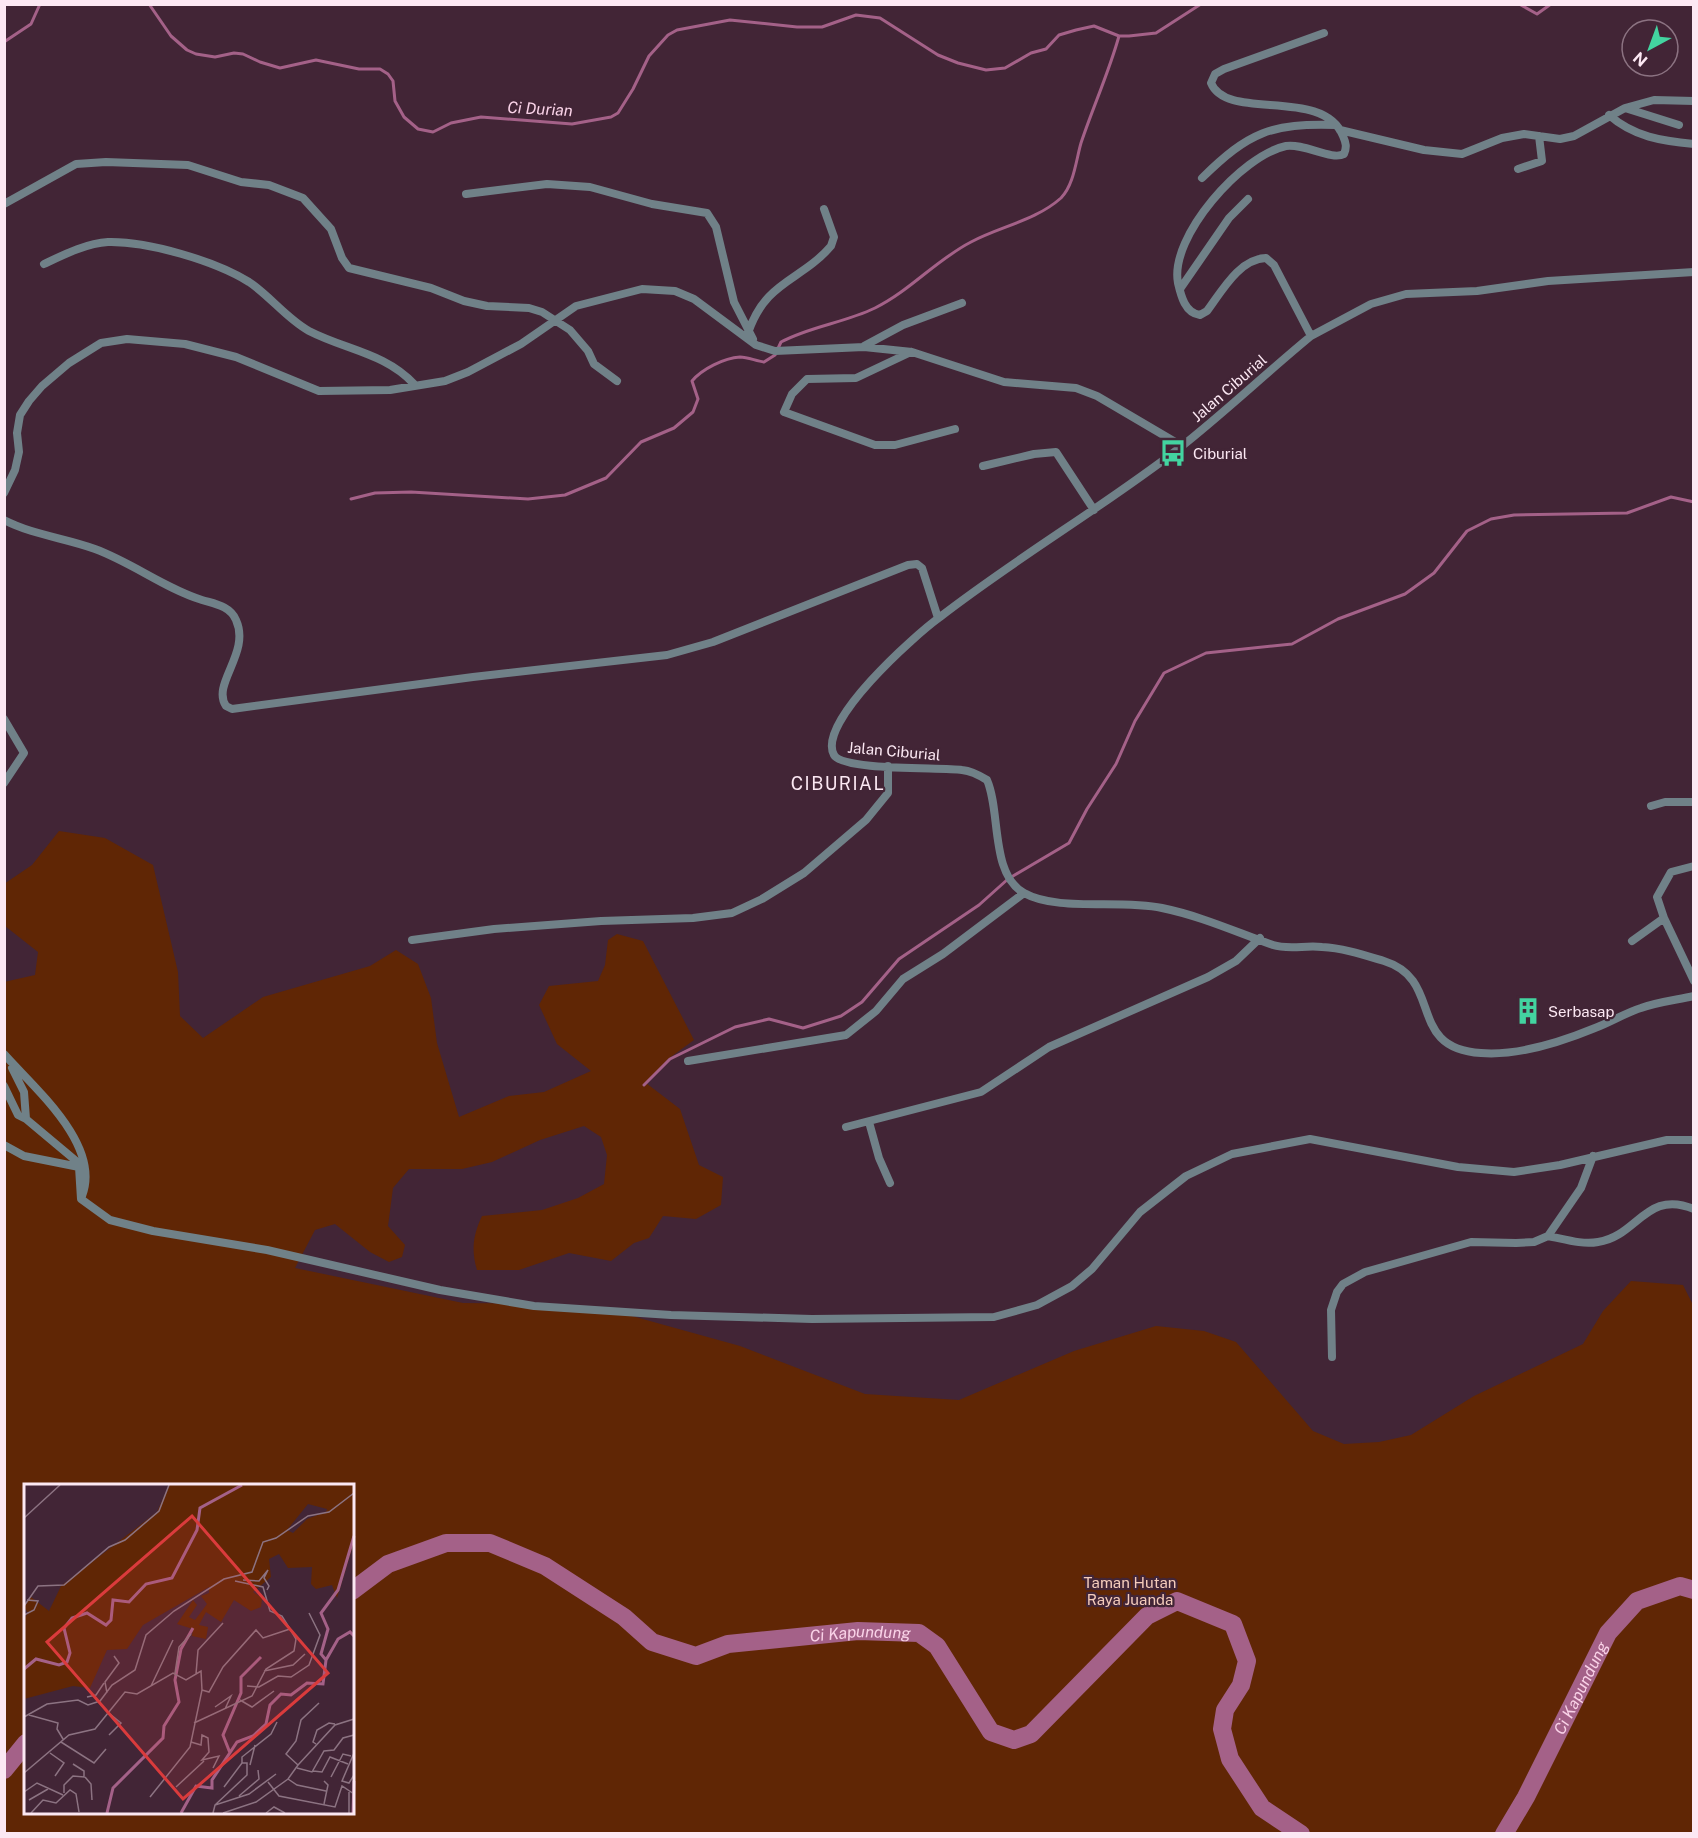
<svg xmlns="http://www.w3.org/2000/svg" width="1698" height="1838" viewBox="0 0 1698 1838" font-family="'Public Sans',sans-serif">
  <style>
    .green { fill: #602605; fill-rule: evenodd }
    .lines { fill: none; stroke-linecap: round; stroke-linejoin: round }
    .stream { stroke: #a46188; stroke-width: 3 }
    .river { stroke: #a46188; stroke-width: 18 }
    .street { stroke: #708188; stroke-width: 8 }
    .labels { text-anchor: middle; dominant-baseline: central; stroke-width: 4.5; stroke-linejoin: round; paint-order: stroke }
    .street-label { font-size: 15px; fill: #fce8f3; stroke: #422536 }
    .poi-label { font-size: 15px; fill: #fce8f3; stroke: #422536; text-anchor: start }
    .park-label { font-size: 15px; fill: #f5ccbb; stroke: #422536 }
    .water-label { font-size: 16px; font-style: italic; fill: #f9d2e7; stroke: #422536 }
    .quarter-label { font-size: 18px; letter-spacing: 1.5px; fill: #fce8f3; stroke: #422536 }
    .inset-river { fill: none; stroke: #a46188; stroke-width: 3 }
    .inset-road { fill: none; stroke: #8c7382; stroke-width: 1.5 }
    .view { fill: #da3b3c; fill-opacity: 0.15; stroke: #da3b3c; stroke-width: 3 }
    .inset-edge { fill: none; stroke: #fce8f3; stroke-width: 3 }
  </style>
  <rect width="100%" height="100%" fill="#422536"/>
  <!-- green -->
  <path class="green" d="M59 831 105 838 153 865 178 972 180 1016 203 1038 263 997 370 966 396 950 418 964 431 998 437 1043 459 1117 509 1096 544 1092 591 1071 557 1044 539 1005 549 986 598 981 605 965 608 940 617 934 643 941 694 1040 668 1059 646 1083 680 1109 699 1165 723 1177 721 1205 696 1219 663 1216 649 1238 634 1243 611 1261 569 1253 519 1270H477C471 1250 473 1235 482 1216L542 1210 578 1198 604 1184 607 1155 601 1137 584 1126 540 1140 492 1162 462 1169H409L393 1188 388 1226 405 1245 402 1257 389 1262 370 1252 335 1224 315 1230 295 1268 463 1303 540 1304 621 1313 740 1346 865 1394 959 1400 1074 1351 1156 1326 1204 1331 1236 1342 1313 1431 1344 1444 1379 1442 1411 1435 1474 1396 1583 1344 1603 1311 1631 1281 1683 1285 1694 1307 1693 1833H5L4 982 35 975 38 952 5 926 4 884 32 865ZM26 1486H352V1812H26Z"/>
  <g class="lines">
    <!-- stream -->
    <path class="stream" d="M149 4 171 36 187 50 196 54 215 57 234 53 243 54 260 62 280 68 316 60 359 69H380L388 74 393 81 395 101 404 117 418 129 433 132 451 123 481 117 572 124 611 117 618 113 633 89 649 56 668 35 677 30 730 20 797 27H822L856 15 880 18 938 55 958 63 986 70 1005 68 1031 53 1046 49 1059 35 1076 30 1094 26 1119 36H1129L1156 33 1201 4
      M1519 4 1537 14 1551 4
      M4 42 31 24 40 4
      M351 499 375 493 411 492 528 499 565 495 606 478 641 442 674 428 693 412 698 399 692 381C702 369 724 358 740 357 748 357 756 361 764 362L775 355 781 342C811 326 844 323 875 308 911 290 936 260 971 242 1001 226 1035 221 1061 198 1074 185 1076 160 1081 143 1093 107 1109 72 1119 36
      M644 1085 670 1059 735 1027 769 1019 803 1028 841 1016 862 1002 899 959 979 905 1008 879 1069 843 1087 809 1116 764 1135 721 1164 673 1206 653 1292 644 1338 619 1405 594 1434 573 1467 531 1491 519 1514 515 1627 513 1671 497 1694 502"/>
    <!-- river -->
    <g class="river">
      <path id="s1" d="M352 1591 388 1564 446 1543H490L545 1566 624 1617 652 1642 696 1656 728 1644 858 1631 919 1633 937 1646 991 1732 1014 1740 1031 1734 1147 1616 1177 1601 1233 1624 1247 1661 1241 1685 1225 1710 1222 1729 1230 1759 1262 1808 1301 1834"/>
      <path d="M4 1770 26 1743"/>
      <path id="s2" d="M1504 1834 1526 1797 1608 1633 1637 1601 1680 1586 1694 1590"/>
    </g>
    <!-- street -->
    <path class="street" d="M1625 108 1654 100 1694 101
      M1609 115C1634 137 1662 141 1694 144
      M1340 130 1424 150 1462 154 1502 138 1524 134 1560 139 1574 136 1625 108 1679 125
      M1518 169 1542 161 1539 136
      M1202 178C1249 132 1271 123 1336 125
      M466 194 547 184 590 187 652 204 707 213 716 227 734 302 753 339
      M4 204 76 164 106 162 188 165 241 182 269 185 303 198 331 229 342 258 349 268 431 288 464 301 487 306 529 308 542 312 570 330 588 351 594 364 617 381
      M44 264C63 255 87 243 108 242 148 241 215 261 249 282 270 296 287 319 309 331 346 350 385 353 414 384
      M1694 272 1548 281 1477 291 1406 294 1371 304 1311 336C1266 373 1223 414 1177 450 1100 509 1016 558 940 617 915 635 816 723 834 755 843 771 941 767 962 770 972 771 979 775 987 780 1001 812 990 874 1024 893 1058 912 1120 899 1162 908 1201 916 1236 932 1273 945 1288 950 1306 945 1322 947 1343 948 1364 955 1384 961 1445 980 1405 1048 1481 1053 1518 1056 1561 1042 1595 1028 1611 1022 1625 1013 1641 1008 1657 1002 1676 1000 1694 996
      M1180 289 1229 218 1248 199
      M748 333C766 280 800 282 831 246L834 237 824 209
      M1311 336 1274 265 1266 258C1239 259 1222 291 1207 311L1200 315C1185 313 1181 296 1178 283 1169 237 1242 155 1286 146 1304 143 1332 161 1344 154 1347 147 1346 143 1343 136 1323 86 1227 122 1211 83L1215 74 1224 69 1324 33
      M864 346 903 325 962 303
      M911 352 856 378 807 379 792 394 784 412 875 445H895L955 429
      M983 466 1034 454 1056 452 1094 510
      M4 493 15 470 19 452 17 433 20 415 29 401 42 386 69 363 101 343 127 339 185 344 236 357 319 391 390 390 445 381 468 372 521 344 576 306 642 289 675 291 694 299 756 345 775 351 864 347 912 352 1004 382 1076 388 1097 396 1182 446
      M4 520C33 535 65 538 95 549 133 563 164 588 202 600 215 604 230 606 236 620 251 653 211 684 226 706L232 709 473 677 667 655 713 642 908 565 917 564 922 568 938 618
      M4 719 24 753 4 783
      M1651 806 1665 802H1694
      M1694 866 1671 872 1657 897 1664 918 1694 981
      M412 940 494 929 601 921 693 918 732 913 762 899 804 873 866 820 888 793V766
      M1632 941 1664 918
      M4 1054C34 1088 102 1145 82 1196
      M688 1061 846 1035 876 1011 903 979 943 954 1024 893
      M12 1068 24 1092 26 1119 75 1160 79 1167
      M4 1086 18 1115 26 1119
      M869 1122 879 1158 890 1183
      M846 1127 981 1092 1049 1047 1208 977 1236 961 1260 938
      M4 1145 24 1156 79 1167 81 1199 110 1220 153 1231 267 1250 440 1290 534 1306 671 1315 812 1319 994 1317 1037 1305 1072 1286 1092 1269 1140 1212 1186 1176 1232 1154 1310 1139 1458 1167 1514 1172 1560 1165 1667 1140H1694
      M1548 1236C1564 1239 1582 1245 1598 1242 1638 1236 1646 1189 1694 1209
      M1332 1357 1331 1310 1337 1292 1343 1284 1365 1272 1471 1242 1516 1243 1534 1242 1548 1236 1581 1188 1593 1156"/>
  </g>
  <!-- icons -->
  <defs>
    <symbol id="bus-bare" viewBox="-9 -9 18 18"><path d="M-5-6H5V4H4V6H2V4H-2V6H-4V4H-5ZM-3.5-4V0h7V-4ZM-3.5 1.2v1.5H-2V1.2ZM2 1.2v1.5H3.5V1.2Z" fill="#43d4a0" stroke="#422536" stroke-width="2.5" paint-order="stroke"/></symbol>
    <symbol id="building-bare" viewBox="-9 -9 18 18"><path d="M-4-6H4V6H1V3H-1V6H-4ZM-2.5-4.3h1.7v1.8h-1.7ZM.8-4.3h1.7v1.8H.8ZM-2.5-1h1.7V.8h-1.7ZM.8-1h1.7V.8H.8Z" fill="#43d4a0" stroke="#422536" stroke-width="2.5" paint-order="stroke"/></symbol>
  </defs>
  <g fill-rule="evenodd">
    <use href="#bus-bare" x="1154" y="434" width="38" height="38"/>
    <use href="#building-bare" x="1509" y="992" width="38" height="38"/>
  </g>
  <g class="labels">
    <!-- street labels -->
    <g class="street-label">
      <text transform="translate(1229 388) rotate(-41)">Jalan Ciburial</text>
      <text transform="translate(894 751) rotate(5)">Jalan Ciburial</text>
    </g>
    <!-- poi labels -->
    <g class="poi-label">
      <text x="1193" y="453">Ciburial</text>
      <text x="1548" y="1011">Serbasap</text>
    </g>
    <!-- park labels -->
    <g class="park-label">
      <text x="1130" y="1582">Taman Hutan<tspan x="1130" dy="17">Raya Juanda</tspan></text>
    </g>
    <!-- water labels -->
    <g class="water-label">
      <text transform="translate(540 109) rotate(3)">Ci Durian</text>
      <text stroke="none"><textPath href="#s1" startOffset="555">Ci Kapundung</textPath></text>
      <text stroke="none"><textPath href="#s2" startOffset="165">Ci Kapundung</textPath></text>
    </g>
    <!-- quarter labels -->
    <g class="quarter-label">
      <text x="838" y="783">CIBURIAL</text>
    </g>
  </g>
  <!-- overview -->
  <g transform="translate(24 1484)">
    <rect width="330" height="330" fill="#422536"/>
    <path d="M145 1H330V58L313 114 308 101 292 105 287 100 288 83 264 84 255 70 245 75 247 93 229 108 238 114 237 123 227 127 210 116 197 138 182 128 175 141 184 143 182 155 168 152 169 145 153 140 169 116 173 121 165 133 171 136 183 120 177 112 185 109V103L119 141 103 165 83 166 66 204 49 202 0 215V135L4 129 0 123 7 113 25 127 37 102 133 28ZM284 20 303 25 302 28 283 35 269 49 263 46Z" fill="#602605" fill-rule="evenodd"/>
    <path class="inset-river" d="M302 176 297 170 304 145 297 129 314 106 330 52M0 185 12 175 35 181 43 178 46 169 40 144 48 134 63 129 82 141 87 136 89 116 105 118 122 100 148 94 173 46 176 24 218 1M206 269 199 251 217 209V193L237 173M83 329 89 304 139 254 140 242 155 218 151 196 157 165 169 144M157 329 172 302 188 304V296L213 258 229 252 242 240 246 221 257 210 267 211 283 199 299 200 302 176 314 155 326 148 330 152M329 329 330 297"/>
    <path class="inset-road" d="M0 34 36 1M219 96 235 97 244 86 240 94 245 102 243 106M211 97 239 103 246 127 258 132 266 145M0 122 14 102 40 101 85 63 101 56 135 27 145 1M0 131 10 126 14 117 3 116M240 187 269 181 281 170M151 189 155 163 167 150M172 190 174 166 199 139M127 202 149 156M223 202 235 203 254 192 267 193 285 181 296 151 285 129M83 209 81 198 95 179 90 172M63 213 72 211 80 199M216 216 228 223 250 207M191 223 207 212 201 225M5 231 34 239 33 245 39 255M0 233 23 220 54 216 64 221 76 217 88 201 111 186 122 151 150 127 200 95 228 88 239 58 252 54 284 32 305 28 330 9M170 239 228 212 242 185 270 167 272 155 266 145 239 154 232 146 199 183 185 208 178 206M85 251 97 239 86 230M37 258 70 279 82 265M167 258 177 261 178 251 184 254 185 268 178 276 195 272 189 284M292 260 289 258 293 246 305 239 311 240M26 269 40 279 31 292M330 269 318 297 325 299 330 291M218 279V273L247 250 253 238M226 281 231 261M274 281 311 241 330 235M273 284 288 288 300 267 310 266 319 254 330 251M289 287 298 288 306 273 324 280M0 289 45 251 71 245 101 208 113 210 149 189 162 196 177 187 178 206 166 263 126 313M61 293 67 300 68 316M307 293 319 270 327 272M264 295 273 301 302 307M300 297 304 301 300 320M244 298 255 312 311 323 318 302 330 310M152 303 180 277M0 308 13 299 39 311M40 309V301L49 292 60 293V287L49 280M215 312 235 295 234 286M5 316 24 305M191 321 223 291V279H218L200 303M7 329 19 316 32 319 46 306 52 310 55 328M189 329 191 321 225 310 252 290M199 329 232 318 264 295 274 281 262 270 272 257 277 236 295 219M242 329 250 323 261 329M325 329V308"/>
    <path class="view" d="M168 32 304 189 159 315 23 158Z"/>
    <rect width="330" height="330" class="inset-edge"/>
  </g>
  <!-- border -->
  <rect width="1698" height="1838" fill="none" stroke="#fce8f3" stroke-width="12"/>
  <!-- north arrow -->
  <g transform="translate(1650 48) rotate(221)"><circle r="28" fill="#422536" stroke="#8c7382" stroke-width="1.5"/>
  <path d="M0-4.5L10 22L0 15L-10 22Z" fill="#43d4a0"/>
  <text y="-9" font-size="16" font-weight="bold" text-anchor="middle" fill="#fce8f3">N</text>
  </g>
</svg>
